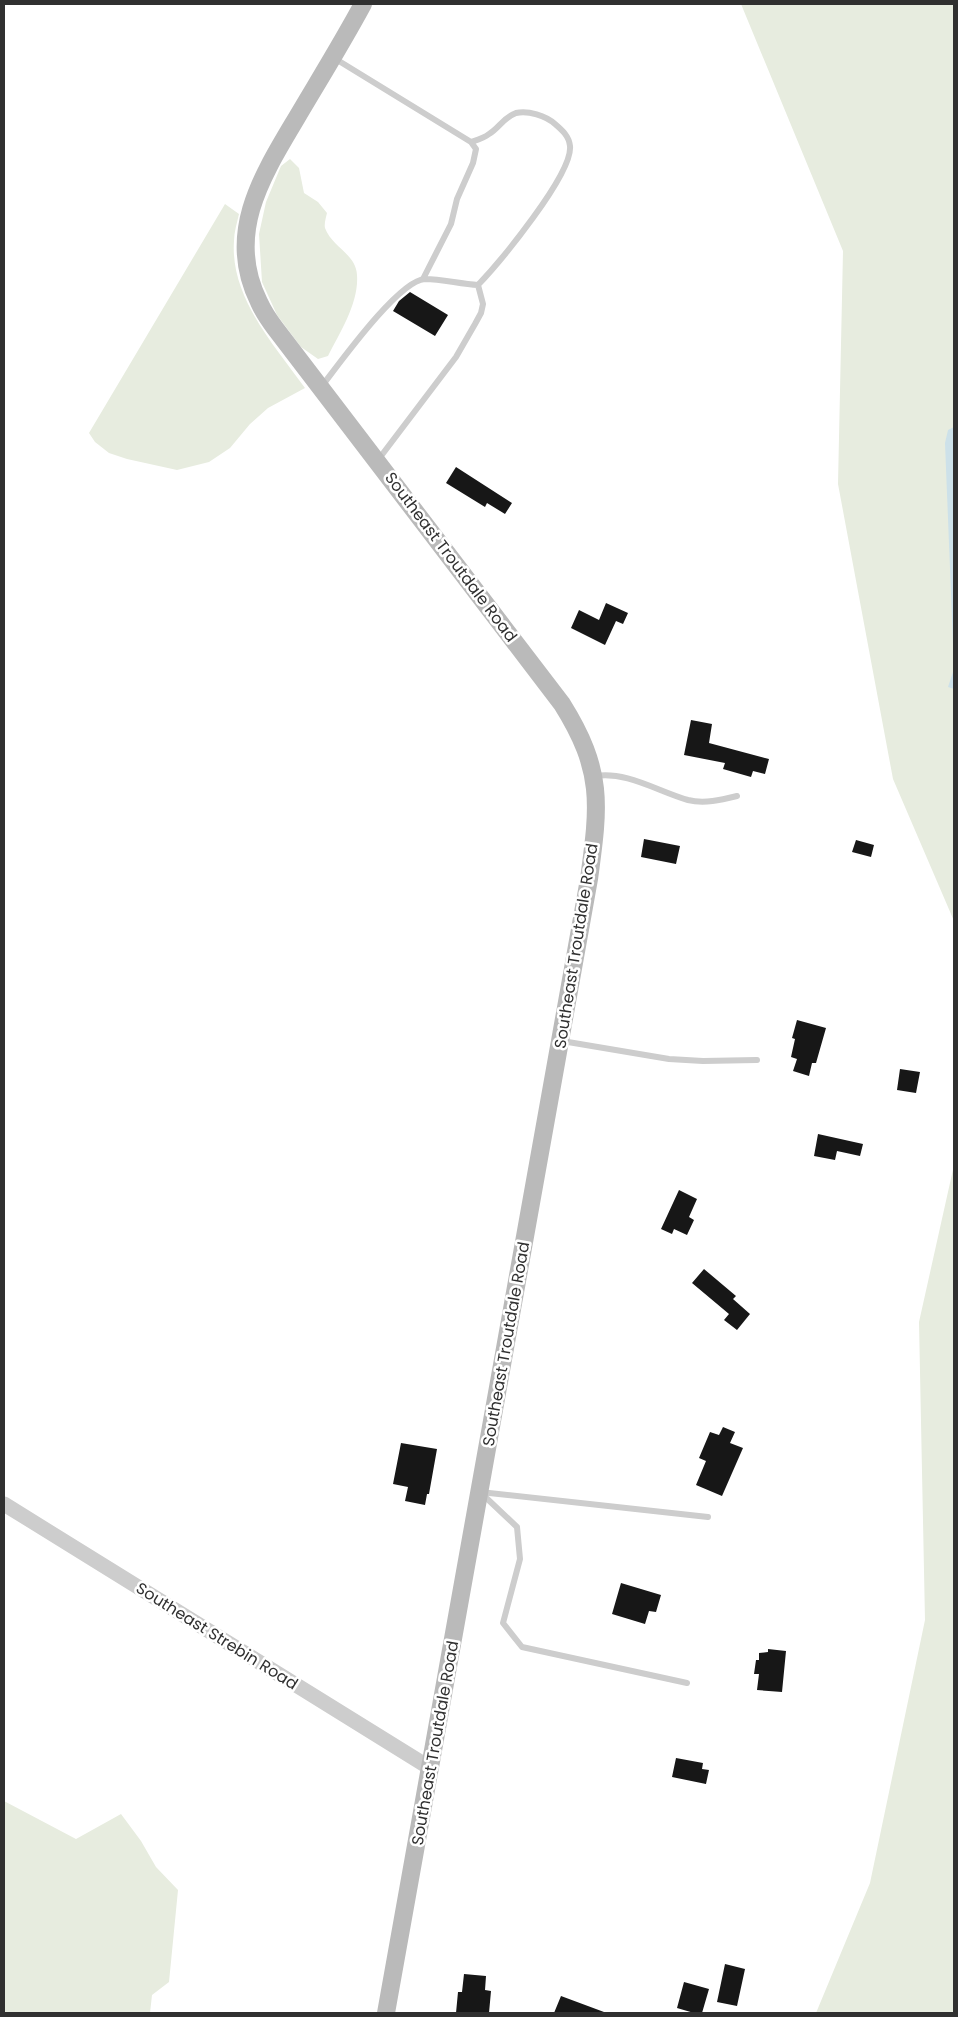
<svg xmlns="http://www.w3.org/2000/svg" width="958" height="2017" viewBox="0 0 958 2017" font-family="Poppins,sans-serif">
  <style>
    .green { fill: #e7ecdf }
    .water { fill: #cde1e9 }
    .building { fill: #171717 }
    .lines { fill: none; stroke-linecap: round; stroke-linejoin: round }
    .service { stroke: #cdcdcd; stroke-width: 6 }
    .tertiary { stroke: #cdcdcd; stroke-width: 15 }
    .secondary { stroke: #bababa; stroke-width: 18 }
    .labels { text-anchor: middle; dominant-baseline: central; stroke-width: 5; stroke-linejoin: round; paint-order: stroke }
    .street-label { font-size: 16px; fill: #303030; stroke: #fff }
  </style>
  <rect width="100%" height="100%" fill="#fff"/>
  <!-- green -->
  <path class="green" d="M741 4H954V921L893 779 838 484 843 251Z
    M290 159 299 168 304 193 318 202 327 213C326 217 324 224 325 228 332 247 356 254 357 275 359 303 340 332 328 356L318 359 301 347 277 315 262 282 259 234 266 202 281 166Z
    M225 204 239 214C237 223 234 232 234 241 230 297 274 345 305 388L268 408 250 424 230 448 209 462 177 470 127 459 109 453 95 442 89 433Z
    M954 1165V2013H816L870 1883 925 1620 919 1322Z
    M4 1801 76 1839 121 1814 141 1841 156 1867 178 1890 169 1982 152 1995 150 2013H4Z"/>
  <!-- water -->
  <path class="water" d="M954 427V689L948 687 954 669 945 443 948 430Z"/>
  <!-- building -->
  <path class="building" d="M410 292 448 315 435 336 393 311 399 301Z
    M456 467 512 503 505 514 487 503 485 507 446 483Z
    M606 603 628 613 623 624 616 621 605 645 571 628 579 610 599 620Z
    M691 720 712 724 709 743 769 759 765 774 753 771 751 777 723 769 725 763 684 755Z
    M644 839 680 846 676 864 641 857Z
    M856 840 874 845 871 857 852 852Z
    M797 1020 826 1028 816 1063H812L809 1076 793 1071 797 1059 791 1057 795 1039 792 1038Z
    M900 1069 920 1072 916 1093 897 1090Z
    M818 1134 863 1144 860 1156 837 1151 835 1160 814 1156Z
    M679 1190 697 1199 689 1217 694 1220 687 1235 674 1229 672 1234 661 1229Z
    M704 1269 736 1296 733 1299 750 1314 737 1330 724 1320 729 1314 692 1283Z
    M723 1427 735 1432 730 1443 743 1448 722 1496 696 1485 706 1461 699 1458 710 1432 719 1435Z
    M401 1443 437 1449 429 1494H427L425 1505 405 1501 408 1487 393 1484Z
    M621 1583 661 1595 656 1612 649 1611 645 1624 612 1614Z
    M768 1649 786 1651 782 1692 757 1690 759 1674H754L756 1660H759V1653L768 1652Z
    M676 1758 703 1763 702 1769 709 1770 706 1784 672 1777Z
    M725 1964 745 1969 737 2006 717 2002Z
    M464 1974 486 1976 485 1990 491 1991 489 2013H456L458 1992H462Z
    M684 1982 709 1989 702 2013H694L677 2008Z
    M561 1996 604 2012V2013H554Z"/>
  <g class="lines">
    <!-- service -->
    <path class="service" d="M334 58 471 142 476 149 473 163 457 199 451 224 423 279
      M322 386C339 364 399 280 425 279 442 279 460 284 478 285 499 263 573 174 570 146 569 136 562 130 555 124 546 116 528 110 516 113 503 118 499 128 489 134 484 138 477 140 471 142
      M378 460 456 357 475 324 481 313 483 304 478 285
      M595 776C627 771 657 791 688 800 704 804 721 800 737 796
      M562 1041 669 1059 703 1061 757 1060
      M687 1683 522 1647 503 1623 520 1559 517 1527 480 1492 708 1517"/>
    <!-- tertiary -->
    <path class="tertiary" d="M4 1504 430 1768"/>
    <!-- secondary -->
    <path class="secondary" d="M363 4C342 43 319 80 296 119 262 176 225 234 259 302 263 311 269 320 275 328L562 704C604 771 599 805 589 879L386 2013"/>
  </g>
  <g class="labels">
    <!-- street labels -->
    <g class="street-label">
      <text transform="translate(451 557) rotate(53)">Southeast Troutdale Road</text>
      <text transform="translate(576 946) rotate(-81)">Southeast Troutdale Road</text>
      <text transform="translate(506 1344) rotate(-80)">Southeast Troutdale Road</text>
      <text transform="translate(217 1636) rotate(32)">Southeast Strebin Road</text>
      <text transform="translate(435 1743) rotate(-80)">Southeast Troutdale Road</text>
    </g>
  </g>
  <!-- border -->
  <rect width="958" height="2017" fill="none" stroke="#303030" stroke-width="10"/>
</svg>
